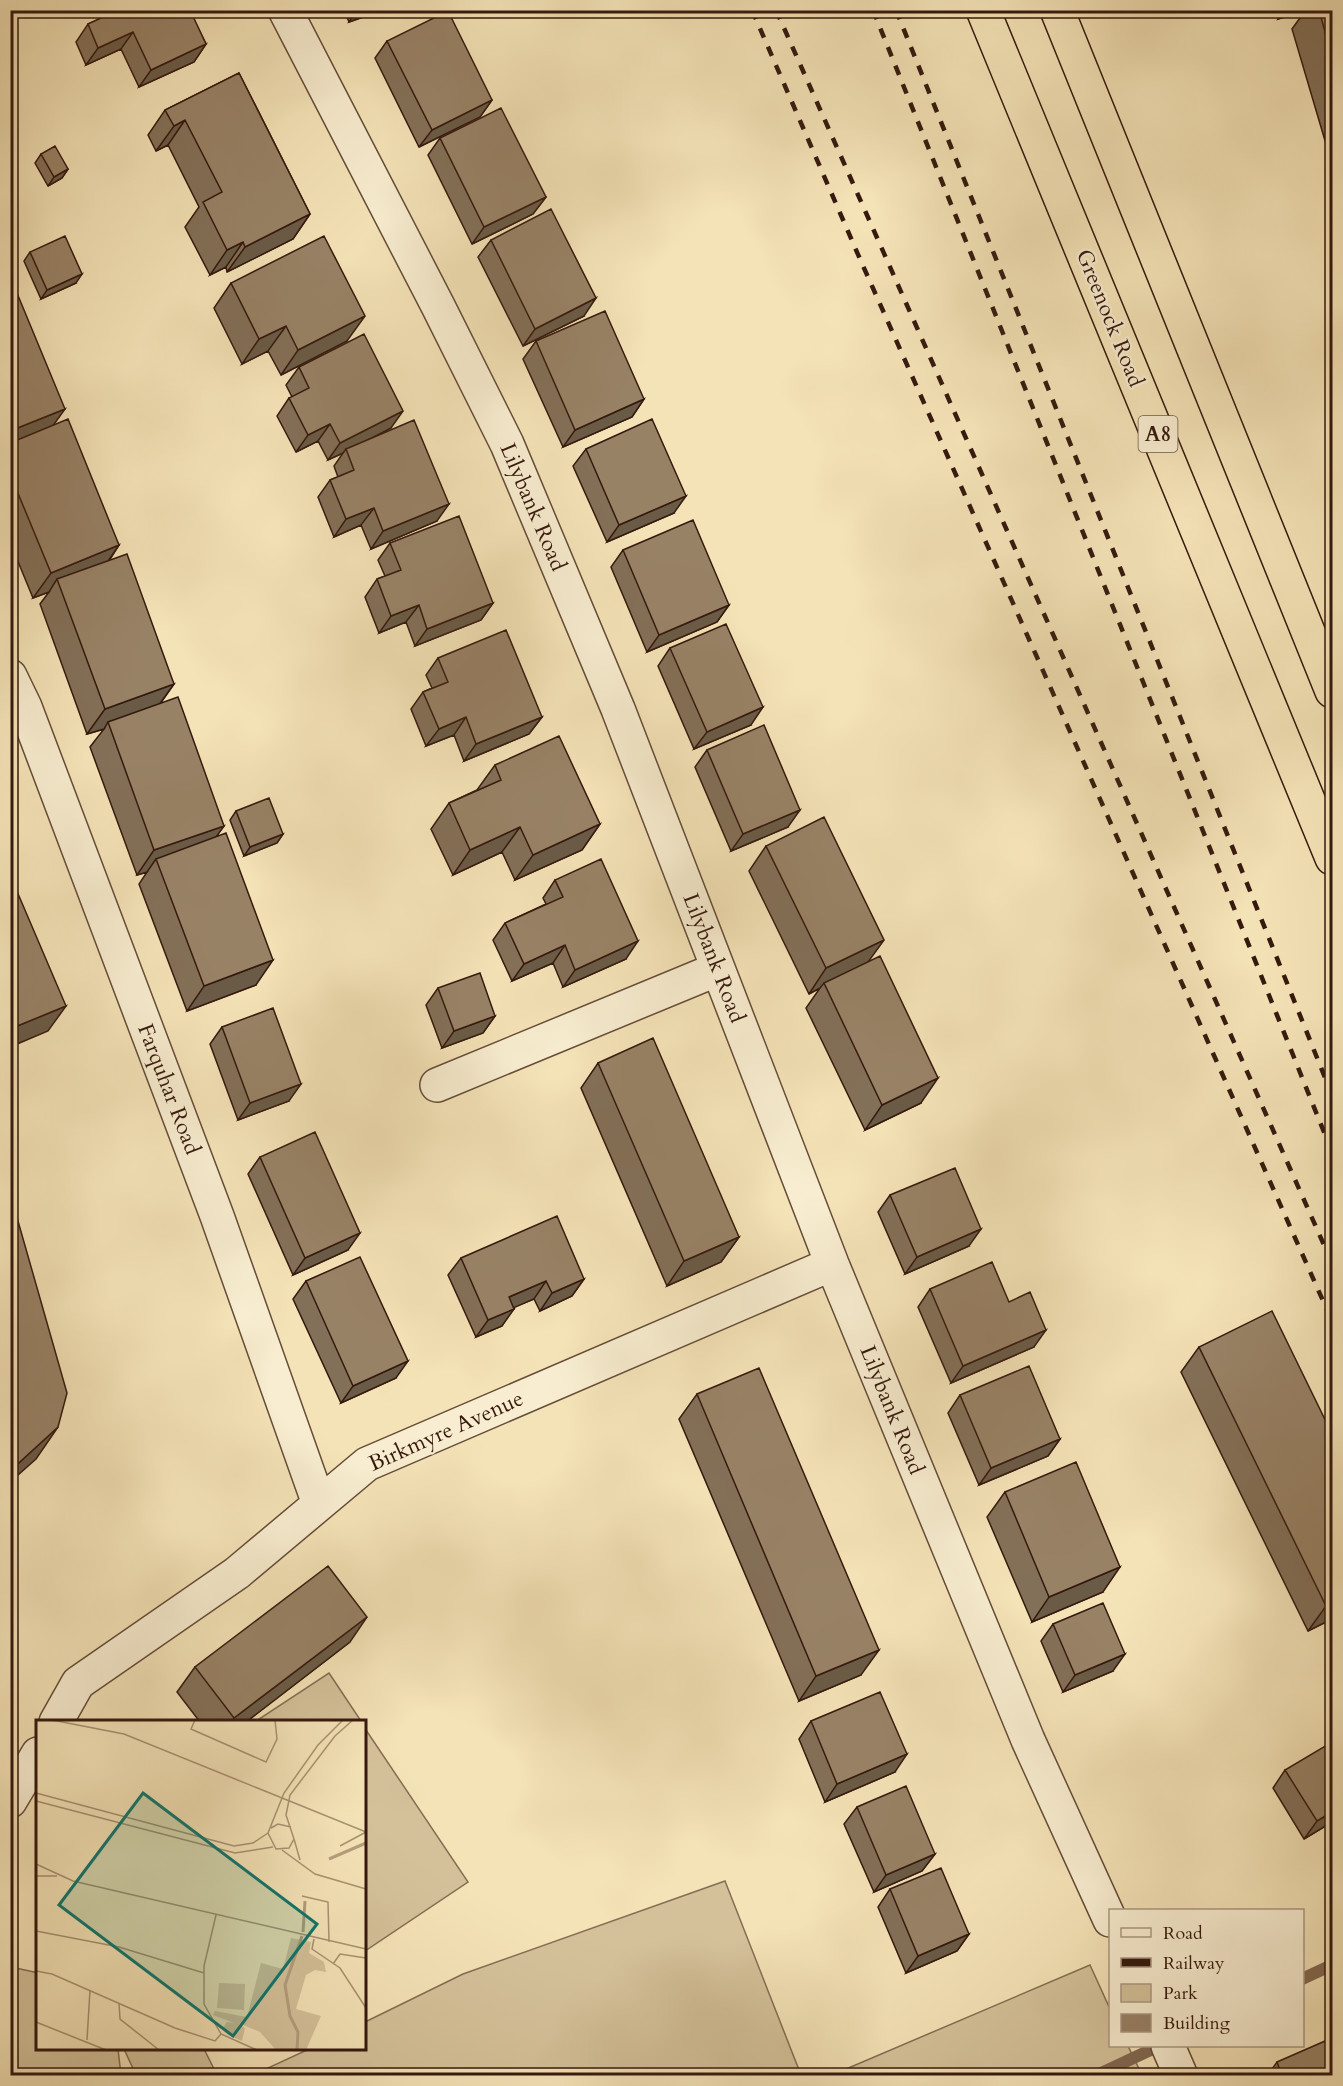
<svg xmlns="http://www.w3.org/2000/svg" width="1343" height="2086" viewBox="0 0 1343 2086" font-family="Cardo,serif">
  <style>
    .green { fill: #d4c19a; stroke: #846d54; stroke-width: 1.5 }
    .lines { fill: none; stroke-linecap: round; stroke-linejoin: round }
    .stream { stroke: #816951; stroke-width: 12 }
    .minor-casing { stroke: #654c38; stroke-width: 36 }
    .highway-casing { stroke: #35190e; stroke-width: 36 }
    .minor { stroke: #f8edd0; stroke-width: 33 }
    .highway { stroke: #f4e3b7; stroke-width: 33 }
    .rail { stroke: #35190e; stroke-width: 4.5; stroke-dasharray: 10 10; stroke-linecap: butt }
    .wall { fill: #837058; stroke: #35190e; stroke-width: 1.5 }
    .shaded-wall { fill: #6a5b47; stroke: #35190e; stroke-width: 1.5 }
    .building { fill: #988266; stroke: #35190e; stroke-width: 1.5 }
    .labels { text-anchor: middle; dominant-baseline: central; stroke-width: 4.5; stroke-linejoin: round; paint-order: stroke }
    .shield { fill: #f8edd0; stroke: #705948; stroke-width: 1.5 }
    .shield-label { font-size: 21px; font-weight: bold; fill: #35190e }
    .street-label { font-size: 22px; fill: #35190e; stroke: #f8edd0 }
    .inset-river { fill: none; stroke: #b39e7e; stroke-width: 3 }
    .inset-road { fill: none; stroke: #a89273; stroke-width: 1.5 }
    .view { fill: #0f766e; fill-opacity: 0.15; stroke: #0f766e; stroke-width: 3 }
    .inset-edge { fill: none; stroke: #35190e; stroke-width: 3 }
  </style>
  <rect width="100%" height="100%" fill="#f4e3b7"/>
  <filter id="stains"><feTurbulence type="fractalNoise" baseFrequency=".00333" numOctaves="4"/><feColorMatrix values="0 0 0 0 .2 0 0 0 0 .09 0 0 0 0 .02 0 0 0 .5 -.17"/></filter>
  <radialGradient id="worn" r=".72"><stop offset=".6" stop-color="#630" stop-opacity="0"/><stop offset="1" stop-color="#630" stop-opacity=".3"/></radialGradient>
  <!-- green -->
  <path class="green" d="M329 1673 361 1721H256Z
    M364 1727 468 1882 365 1951H364Z
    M725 1881 801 2075H253L309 2049 364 2048 365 2022 463 1974Z
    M1090 1965 1110 2009V2046H1128L1142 2075H832Z
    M11 1967 34 1972 37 1971 38 2048 118 2049 121 2075H11Z
    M124 2049H204L217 2075H136Z"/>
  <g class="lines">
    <!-- stream -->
    <path class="stream" d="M1302 1979 1332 1965
      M1095 2076 1159 2046"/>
    <defs>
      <path id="minor" d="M285 10 438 306 507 444 618 709 832 1264 1028 1740 1110 1920
        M10 676 25 707 217 1216 319 1504
        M437 1085 718 969
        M56 1722 78 1683 237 1573 367 1464 832 1264
        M10 1801 38 1754
        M1168 2046 1181 2076"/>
      <path id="highway" d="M983 10 1332 858
        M1057 10 1332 691"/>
    </defs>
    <!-- minor casing -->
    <use href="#minor" class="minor-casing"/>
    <!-- highway casing -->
    <use href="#highway" class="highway-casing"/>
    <!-- minor -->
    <use href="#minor" class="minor"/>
    <!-- highway -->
    <use href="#highway" class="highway"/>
    <!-- rail -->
    <path class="rail" d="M752 10 860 259 1332 1321
      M776 10 1332 1263
      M873 10 1332 1152
      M896 10 1332 1095"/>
  </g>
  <!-- wall -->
  <path class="wall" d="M102 10H196L192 16 206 44 194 62 139 87 121 49 86 65 76 42 88 24 100 19 98 16Z
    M344 10H383L349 22Z
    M1276 10H1332V161H1331L1292 29 1305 11 1278 19Z
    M387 41 492 100 480 117 419 147 375 58Z
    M239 73 310 214 293 239 227 272 226 267 210 275 185 227 199 207 168 145 156 151 148 135 165 110Z
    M440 138 546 197 533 214 472 244 428 155Z
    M41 154 68 169 62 178 48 186 35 163Z
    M491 240 584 316 523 346 478 257Z
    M30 252 76 283 41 299 24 261Z
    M10 282 53 425 119 545 109 561 174 684 160 704 224 826 216 836 256 985 187 1011 139 884 147 872 137 875 90 747 104 729 87 734 40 604 49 592 33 598 10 542Z
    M231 283 347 341 281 375 268 351 242 364 214 308Z
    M536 341 644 399 632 417 563 447 523 359Z
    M299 367 391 428 374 437 437 521 371 549 361 525 334 537 318 497 330 480 338 477 334 466 343 453 328 460 318 441 296 452 277 416 289 398 292 397 286 385Z
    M586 449 674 513 607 542 573 466Z
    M390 543 493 603 481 620 415 646 406 622 379 633 365 597 377 579 385 576 378 560Z
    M623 550 729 605 717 622 647 652 611 567Z
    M670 648 751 725 694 749 658 666Z
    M438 658 542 717 529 734 464 761 454 735 426 746 411 709 423 692 432 688 426 675Z
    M707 750 788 827 731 851 695 767Z
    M495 765 600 824 582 850 515 880 502 852 453 875 431 829 449 803 477 790Z
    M236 811 283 834 277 843 244 856 230 820Z
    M766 846 869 961 921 1103 865 1130 806 1008 820 988 809 994 749 871Z
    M555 880 626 959 563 987 553 963 512 981 493 940 505 923 546 904 543 898Z
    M438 988 495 1016 483 1033 442 1048 426 1005Z
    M222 1027 289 1101 238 1120 210 1044Z
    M598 1063 739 1237 721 1262 667 1286 581 1088Z
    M260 1157 348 1250 293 1275 248 1174Z
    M890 1195 969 1246 905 1274 878 1212Z
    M461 1258 584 1279 572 1296 540 1311 534 1299 513 1307 502 1326 476 1337 448 1275Z
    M306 1281 396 1378 341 1403 293 1299Z
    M930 1289 1009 1302 1034 1347 951 1383 918 1307Z
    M1199 1347 1332 1434V1619L1308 1631 1181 1372Z
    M697 1394 861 1675 799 1701 679 1419Z
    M960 1395 1060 1439 1048 1456 979 1485 948 1413Z
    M1005 1492 1103 1592 1032 1622 987 1517Z
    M1053 1624 1113 1671 1063 1692 1041 1641Z
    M350 1642 246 1722H200L177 1692 195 1667Z
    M811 1721 895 1772 825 1802 799 1739Z
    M1285 1770 1332 1822 1304 1839 1273 1788Z
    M857 1807 935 1854 922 1871 874 1892 844 1824Z
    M890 1889 969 1934 957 1951 906 1973 878 1907Z
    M1277 2062 1332 2076H1267Z"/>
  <!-- shaded-wall -->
  <path class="shaded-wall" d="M188 10H196L189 21Z
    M357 10H383L349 22Z
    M1284 10H1305L1278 19Z
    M133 32 121 49 86 65 98 48Z
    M206 44 194 62 139 87 151 70Z
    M492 100 480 117 419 147 432 130Z
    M185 120 168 145 156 151 174 126Z
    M68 169 62 178 48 186 54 177Z
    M546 197 533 214 472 244 484 227Z
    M310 214 293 239 227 272 245 247Z
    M243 242 226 267 210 275 227 250Z
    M82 274 76 283 41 299 47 290Z
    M596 298 584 316 523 346 535 329Z
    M365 316 347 341 281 375 298 350Z
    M286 326 268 351 242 364 259 339Z
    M644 399 632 417 563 447 575 430Z
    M65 409 47 434 10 449V431Z
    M403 411 391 428 347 451 346 449 343 453 328 460 340 443Z
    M330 424 318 441 296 452 308 435Z
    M686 496 674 513 607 542 619 525Z
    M449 504 437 521 371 549 383 531Z
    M374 508 361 525 334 537 346 519Z
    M119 545 102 570 57 579 49 592 33 598 51 573Z
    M493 603 481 620 415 646 427 629Z
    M419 605 406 622 379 633 391 616Z
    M729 605 717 622 647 652 659 635Z
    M174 684 156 709 108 722 104 729 87 734 105 709Z
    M763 707 751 725 694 749 707 732Z
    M466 717 454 735 426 746 439 729Z
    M542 717 529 734 464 761 476 744Z
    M800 810 788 827 731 851 743 834Z
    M600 824 582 850 515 880 533 855Z
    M224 826 206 851 156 859 147 872 137 875 154 850Z
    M520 827 502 852 453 875 470 850Z
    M283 834 277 843 244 856 250 847Z
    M884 940 866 965 824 983 820 988 809 994 826 968Z
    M638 941 626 959 563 987 575 970Z
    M565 945 553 963 512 981 524 964Z
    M273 960 256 985 187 1011 204 986Z
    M66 1006 48 1031 10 1047V1029Z
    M495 1016 483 1033 442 1048 454 1031Z
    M938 1078 921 1103 865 1130 882 1105Z
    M301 1084 289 1101 238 1120 250 1103Z
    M981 1229 969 1246 905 1274 917 1257Z
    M360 1233 348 1250 293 1275 305 1258Z
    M739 1237 721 1262 667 1286 684 1261Z
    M584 1279 572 1296 540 1311 552 1293Z
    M546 1281 534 1299 497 1315 509 1297Z
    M514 1309 502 1326 476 1337 488 1320Z
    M1046 1330 1034 1347 951 1383 963 1366Z
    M408 1361 396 1378 341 1403 353 1386Z
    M58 1427 36 1459 10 1482V1471Z
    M1060 1439 1048 1456 979 1485 991 1468Z
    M1120 1567 1103 1592 1032 1622 1049 1597Z
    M1332 1603V1619L1308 1631 1326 1606Z
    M367 1617 350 1642 246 1722H232L234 1718Z
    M879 1650 861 1675 799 1701 816 1676Z
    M1125 1654 1113 1671 1063 1692 1075 1675Z
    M907 1754 895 1772 825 1802 837 1784Z
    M1332 1812V1822L1304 1839 1317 1821Z
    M935 1854 922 1871 874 1892 886 1875Z
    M969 1934 957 1951 906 1973 918 1956Z"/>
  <!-- building -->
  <path class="building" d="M115 10H190L206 44 151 70 133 32 98 48 88 24 116 11Z
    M1319 10H1332V57Z
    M448 11 492 100 432 130 387 41Z
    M239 73 310 214 245 247 243 242 227 250 203 202 222 192 185 120 174 126 165 110Z
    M501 108 546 197 484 227 440 138Z
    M55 146 68 169 54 177 41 154Z
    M551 209 596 298 535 329 491 240Z
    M65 236 82 274 47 290 30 252Z
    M324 236 365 316 298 350 286 326 259 339 231 283Z
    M12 281 65 409 10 431V282Z
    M605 311 644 399 575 430 536 341Z
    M364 334 403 411 340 443 330 424 308 435 289 398 309 388 299 367Z
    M68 419 119 545 51 573 10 474V443Z
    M652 419 686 496 619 525 586 449Z
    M414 420 449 504 383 531 374 508 346 519 330 480 354 470 346 449Z
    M459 516 493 603 427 629 419 605 391 616 377 579 401 570 390 543Z
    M693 520 729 605 659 635 623 550Z
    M127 554 174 684 105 709 57 579Z
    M726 624 763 707 707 732 670 648Z
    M506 630 542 717 476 744 466 717 439 729 423 692 448 682 438 658Z
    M178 697 224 826 154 850 108 722Z
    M764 725 800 810 743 834 707 750Z
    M559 736 600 824 533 855 520 827 470 850 449 803 501 780 495 765Z
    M269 798 283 834 250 847 236 811Z
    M824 817 884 940 826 968 766 846Z
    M226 833 273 960 204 986 156 859Z
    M601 859 638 941 575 970 565 945 524 964 505 923 563 897 555 880Z
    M10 875 66 1006 10 1029Z
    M880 956 938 1078 882 1105 824 983Z
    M480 973 495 1016 454 1031 438 988Z
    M273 1008 301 1084 250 1103 222 1027Z
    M653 1038 739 1237 684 1261 598 1063Z
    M315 1132 360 1233 305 1258 260 1157Z
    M955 1168 981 1229 917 1257 890 1195Z
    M10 1193 67 1393 58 1427 10 1471Z
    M557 1216 584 1279 552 1293 546 1281 509 1297 514 1309 488 1320 461 1258Z
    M360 1257 408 1361 353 1386 306 1281Z
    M992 1262 1009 1302 1030 1292 1046 1330 963 1366 930 1289Z
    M1272 1311 1332 1434V1603L1326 1606 1199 1347Z
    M1029 1366 1060 1439 991 1468 960 1395Z
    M759 1368 879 1650 816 1676 697 1394Z
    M1076 1462 1120 1567 1049 1597 1005 1492Z
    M328 1566 367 1617 234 1718 195 1667Z
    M1103 1603 1125 1654 1075 1675 1053 1624Z
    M880 1692 907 1754 837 1784 811 1721Z
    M1332 1742V1812L1317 1821 1285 1770Z
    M906 1786 935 1854 886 1875 857 1807Z
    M941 1868 969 1934 918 1956 890 1889Z
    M1332 2038V2076H1282L1277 2062Z"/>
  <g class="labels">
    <!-- shield labels -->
    <rect class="shield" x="1138.5" y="416" width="39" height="36" rx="4.5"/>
    <g class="shield-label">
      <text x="1158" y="434">A8</text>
    </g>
    <!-- street labels -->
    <g class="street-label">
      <text transform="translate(1110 318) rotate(68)">Greenock Road</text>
      <text transform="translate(533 507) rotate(67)">Lilybank Road</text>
      <text transform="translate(714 958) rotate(69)">Lilybank Road</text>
      <text transform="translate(169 1089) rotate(69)">Farquhar Road</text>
      <text transform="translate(892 1410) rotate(68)">Lilybank Road</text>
      <text transform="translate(446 1431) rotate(-24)">Birkmyre Avenue</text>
    </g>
  </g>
  <!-- overview -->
  <g transform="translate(36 1720)">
    <rect width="330" height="330" fill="#f4e3b7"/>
    <path d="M255 218 275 222 273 233 288 242 290 252 279 250 270 255 260 289 285 296 270 330H240L224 312 202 303 209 308 206 321 192 315 186 309 191 302 198 303 177 295 179 291 211 297 225 243 247 249ZM183 263 209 264 208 290 181 288Z" fill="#d4c19a"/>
    <path class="inset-river" d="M293 139 330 123M267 212 269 181M261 330 262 312 254 296 249 265 266 216"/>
    <path class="inset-road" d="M16 0 88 14 330 112M159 0 155 9 230 42 241 19 239 0M307 0 282 25 248 73 232 113 240 129 253 128 258 119 250 95 254 75 299 16 317 0M0 73 198 126 217 123 232 113M0 81 199 133 237 127M235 108 242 104 255 107M258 119 264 140M304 126 330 112M246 130 279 154 330 169M0 144 37 161 330 229M0 156H21M266 176 292 182 293 222M180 195 168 246V284L185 314 221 330M0 211 83 227 168 253M278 219 276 229 304 248 330 288M297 244 304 234 330 238M0 251 16 254 139 308 179 321 185 314M83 283 84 299 123 330M0 302 70 330M51 320 54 270"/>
    <path class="view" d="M107 73 281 204 197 316 23 185Z"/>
    <rect width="330" height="330" class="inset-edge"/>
  </g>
  <!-- margin -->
  <rect width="1343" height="2086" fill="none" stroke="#f4e3b7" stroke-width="36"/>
  <rect x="12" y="12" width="1319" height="2062" fill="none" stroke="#35190e" stroke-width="3"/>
  <rect x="18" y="18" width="1307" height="2050" fill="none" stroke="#35190e" stroke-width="1.5"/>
  <!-- legend -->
  <rect x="1109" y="1909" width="195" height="138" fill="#f8edd0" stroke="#aa9882" stroke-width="1.5"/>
  <rect x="1121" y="1928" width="30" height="9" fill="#f8edd0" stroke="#aa9882" stroke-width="1.5"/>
  <text x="1163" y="1939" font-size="18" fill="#35190e">Road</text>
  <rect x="1121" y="1958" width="30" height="9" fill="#35190e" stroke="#aa9882" stroke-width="1.5"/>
  <text x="1163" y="1969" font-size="18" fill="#35190e">Railway</text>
  <rect x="1121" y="1984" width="30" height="18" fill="#d4c19a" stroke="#aa9882" stroke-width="1.5"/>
  <text x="1163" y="1999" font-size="18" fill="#35190e">Park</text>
  <rect x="1121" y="2014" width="30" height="18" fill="#988266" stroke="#aa9882" stroke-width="1.5"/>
  <text x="1163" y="2029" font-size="18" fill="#35190e">Building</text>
  <rect width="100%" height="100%" filter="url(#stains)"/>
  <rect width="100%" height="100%" fill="url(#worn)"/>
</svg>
